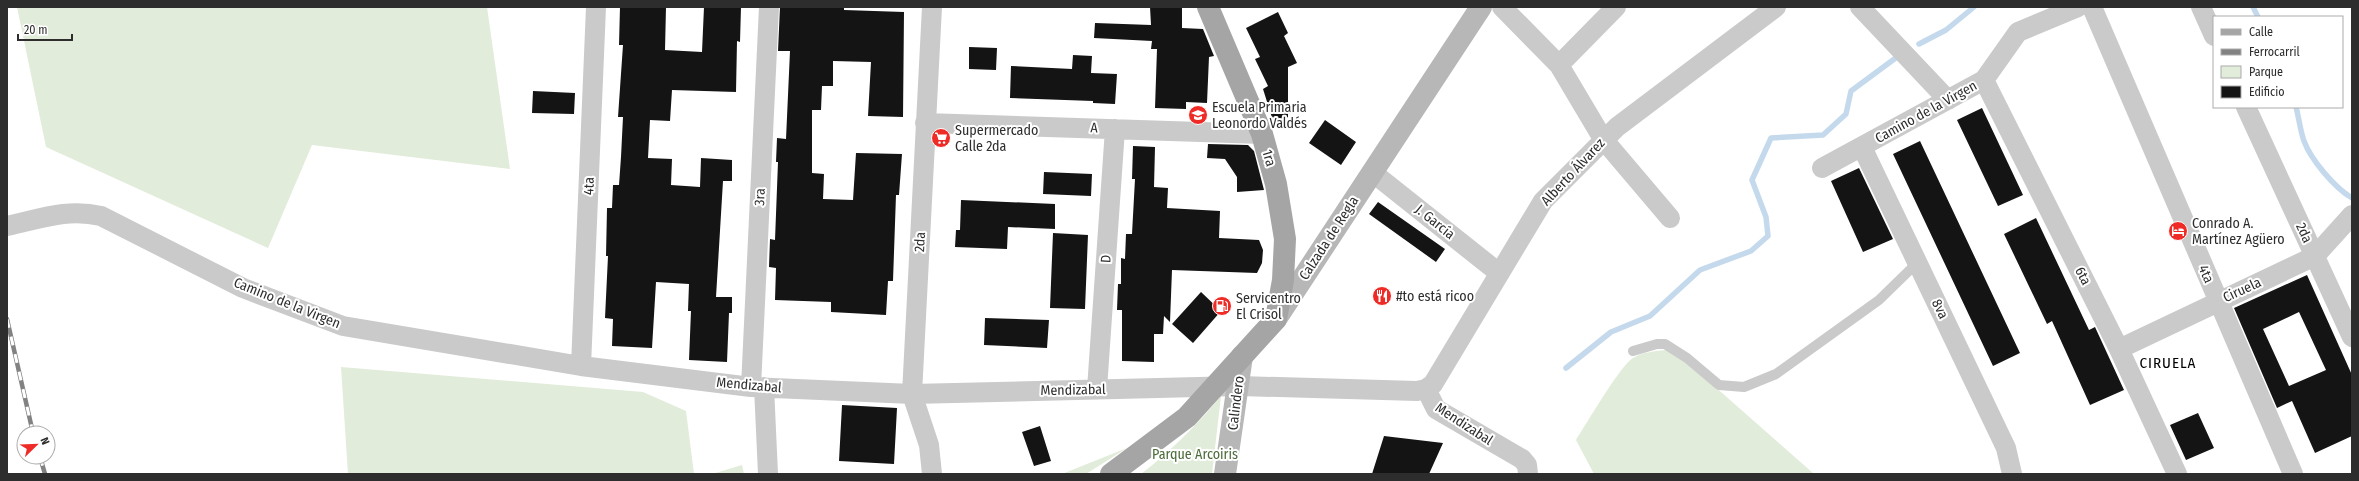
<svg xmlns="http://www.w3.org/2000/svg" width="2359" height="481" viewBox="0 0 2359 481" font-family="'Fira Sans Condensed',sans-serif">
  <style>
    .green { fill: #e2ecda }
    .lines { fill: none; stroke-linecap: round; stroke-linejoin: round }
    .stream { stroke: #c5d9ed; stroke-width: 5.5 }
    .building { fill: #141414; fill-rule: evenodd }
    .lane { stroke: #cacaca; stroke-width: 10 }
    .street { stroke: #cacaca; stroke-width: 20 }
    .secondary { stroke: #b7b7b7; stroke-width: 22 }
    .primary { stroke: #a5a5a5; stroke-width: 22 }
    .rail-casing { stroke: #828282; stroke-width: 4.5 }
    .rail { stroke: #fff; stroke-width: 3; stroke-dasharray: 9; stroke-linecap: butt }
    .labels { text-anchor: middle; dominant-baseline: central; stroke-width: 4; stroke-linejoin: round; paint-order: stroke }
    .poi-label { font-size: 14px; fill: #2d2d2d; stroke: #fff; text-anchor: start }
    .street-label { font-size: 14px; fill: #2d2d2d; stroke: #fff }
    .park-label { font-size: 14px; fill: #4b6b39; stroke: #fff }
    .neighbourhood-label { font-size: 15px; letter-spacing: 1px; fill: #000; stroke: #fff }
  </style>
  <rect width="100%" height="100%" fill="#fff"/>
  <!-- green -->
  <path class="green" d="M17 7H487L510 169 312 145 268 248 46 147Z
    M1666 350 1679 355 1814 474H1594L1576 440C1587 423 1620 366 1633 358 1643 352 1655 351 1666 350Z
    M341 367 643 392 686 411 694 474H348Z
    M1221 396 1212 474H1141C1171 451 1197 425 1221 396Z
    M1127 448 1086 474H1062Z
    M742 465 744 474H712Z"/>
  <g class="lines">
    <!-- stream -->
    <path class="stream" d="M2253 7 2258 17
      M1919 44 1946 30 1974 7
      M2296 107C2299 118 2300 130 2304 141 2311 160 2335 188 2352 198
      M1566 368 1611 332 1650 316 1700 270 1751 251 1768 236 1766 217 1752 180 1771 138 1823 135 1846 114 1851 91 1897 57"/>
  </g>
  <!-- building -->
  <path class="building" d="M620 7H666L665 50 702 52 704 7H741L740 42 737 41 736 92 672 90 670 121 650 120 648 158 672 159 671 185 700 187 701 158 732 160V181H723L716 297H732V313H729L727 362 689 360 691 311H688L689 284 656 282 652 348 612 346 613 319 605 318 608 256H606L607 208H612L613 185H619L621 157 623 117H618L623 45H619Z
    M780 7H844V10L904 12 903 117 868 116 871 62 833 61V86H822L821 110H812V173L824 174 823 199 853 200 856 153 902 154 899 195H896L893 281H888L886 315 831 312V302L775 300 776 268 769 267 770 239 775 240 778 162H776L777 138 786 139 790 51H778Z
    M1150 7H1182V28L1203 29 1214 56 1209 57 1207 103 1186 102V109L1155 108 1157 49H1151L1152 41 1094 38 1095 23 1151 25Z
    M1278 12 1288 33 1284 36 1297 63 1288 67V117L1274 124 1263 89 1268 86 1255 59 1260 57 1246 28Z
    M969 47 997 48 996 70 969 69Z
    M1073 55 1092 56 1091 73 1117 74 1115 104 1093 103V101L1010 98 1011 66 1072 69Z
    M533 91 575 93 574 114 532 113Z
    M1982 108 2023 195 1998 206 1957 120Z
    M1325 120 1356 142 1341 165 1309 143Z
    M1920 141 2020 353 1993 366 1893 154Z
    M1208 144 1248 145 1254 151 1264 190 1237 192V177L1225 159 1207 158Z
    M1133 146 1155 147 1154 187 1168 188 1167 208 1220 211 1219 238 1259 240 1263 250 1262 263 1257 273 1172 270 1170 322 1164 316 1163 334H1154V362L1122 361V310H1117L1118 284H1121V258L1125 259 1126 234H1132L1135 179H1132Z
    M1859 168 1893 239 1863 252 1831 181Z
    M1044 172 1092 174 1091 196 1043 194Z
    M961 200 1055 204V229L1008 227 1007 249 955 247 956 230H960Z
    M1378 202 1445 249 1436 262 1369 214Z
    M2036 218 2089 330 2095 327 2124 390 2090 405 2052 321 2047 324 2004 234Z
    M1053 233 1088 235 1085 309 1050 308Z
    M2307 275 2352 375V436L2315 453 2292 401 2277 408 2234 308ZM2299 312 2326 370 2289 386 2263 329Z
    M1201 292 1221 311 1193 343 1172 324Z
    M985 318 1049 320 1047 348 984 345Z
    M842 405 897 408 894 464 839 461Z
    M2198 413 2214 448 2186 460 2170 425Z
    M1040 426 1051 461 1034 466 1022 432Z
    M1384 436 1443 443 1429 474H1372Z"/>
  <g class="lines">
    <!-- lane -->
    <path class="lane" d="M1633 351 1657 344H1665L1687 358 1719 385 1744 387 1776 374 1879 300 1917 263"/>
    <!-- street -->
    <path class="street" d="M932 7 912 394 929 445 932 474
      M1502 7 1559 65 1603 139 1670 218
      M1860 7 1948 100
      M2092 7 2293 474
      M2201 7 2214 36
      M1559 65 1616 7
      M1984 80 2119 349 2177 474
      M2246 107 2352 337
      M925 123 1262 134
      M1862 147 2006 448 2012 474
      M1822 168 1984 80 2018 32 2078 7
      M1372 172 1499 273
      M7 226C40 219 67 208 101 216L243 288 343 326 581 366 751 387 912 394 1239 386 1417 391 1426 389 1433 384 1543 201 1617 127 1776 7
      M2119 349 2315 256 2352 215
      M581 366 596 7
      M751 387 769 7
      M764 387 768 474
      M1097 389 1115 129
      M1426 389 1436 409 1522 459 1527 465 1528 474"/>
    <!-- secondary -->
    <path class="secondary" d="M1276 319 1481 7
      M1225 474 1242 356"/>
    <!-- primary -->
    <path class="primary" d="M1111 474 1187 417 1276 319 1283 280 1285 239 1276 184 1262 134 1208 7"/>
    <defs>
      <path id="rail" d="M7 319 33 433
        M40 457 45 474"/>
    </defs>
    <!-- rail casing -->
    <use href="#rail" class="rail-casing"/>
    <!-- rail -->
    <use href="#rail" class="rail"/>
  </g>
  <!-- icons -->
  <defs>
    <symbol id="school-disc" viewBox="-11 -11 22 22"><circle r="9.5" fill="#ee2b26" stroke="#fff"/><path d="M0-5L7-2L0 1L-7-2ZM-4 1L0 2.5L4 1V4Q0 6-4 4Z" fill="#fff"/></symbol>
    <symbol id="supermarket-disc" viewBox="-11 -11 22 22"><circle r="9.5" fill="#ee2b26" stroke="#fff"/><path d="M-6-5.5h2.5l.6 2H6L4.5 2H-2.5L-4.4-4H-6ZM-1.5 3.2a1.3 1.3 0 1 0 .1 0ZM3 3.2a1.3 1.3 0 1 0 .1 0Z" fill="#fff"/></symbol>
    <symbol id="hotel-disc" viewBox="-11 -11 22 22"><circle r="9.5" fill="#ee2b26" stroke="#fff"/><path d="M-6-4.5h1.5V1H6V5H4.5V3h-9V5H-6ZM-4 0a1.8 1.8 0 1 1 3.6 0ZM.5 0V-2.5h3Q6-2.5 6 0Z" fill="#fff"/></symbol>
    <symbol id="restaurant-disc" viewBox="-11 -11 22 22"><circle r="9.5" fill="#ee2b26" stroke="#fff"/><path d="M-5-6h1v4h1v-4h1v4h1v-4h1v5L-1.5 .5V6h-2V.5L-5-1ZM5-6V6H3V1.5H1.5Q1.5-4 5-6Z" fill="#fff"/></symbol>
    <symbol id="fuel-disc" viewBox="-11 -11 22 22"><circle r="9.5" fill="#ee2b26" stroke="#fff"/><path d="M-5.5-6h7V0h2V4h1.3V-2.5L3-4.5l.8-.8L6-3V5H2.5V1h-1V6h-7ZM-4.2-4.7v3.2H.2V-4.7Z" fill="#fff"/></symbol>
  </defs>
  <g fill-rule="evenodd">
    <use href="#school-disc" x="1187" y="104" width="22" height="22"/>
    <use href="#supermarket-disc" x="930" y="127" width="22" height="22"/>
    <use href="#hotel-disc" x="2167" y="220" width="22" height="22"/>
    <use href="#restaurant-disc" x="1371" y="285" width="22" height="22"/>
    <use href="#fuel-disc" x="1211" y="295" width="22" height="22"/>
  </g>
  <g class="labels">
    <!-- poi labels -->
    <g class="poi-label">
      <text x="1212" y="107">Escuela Primaria<tspan x="1212" dy="16">Leonordo Valdés</tspan></text>
      <text x="955" y="130">Supermercado<tspan x="955" dy="16">Calle 2da</tspan></text>
      <text x="2192" y="223">Conrado A.<tspan x="2192" dy="16">Martínez Agüero</tspan></text>
      <text x="1396" y="296">#to está ricoo</text>
      <text x="1236" y="298">Servicentro<tspan x="1236" dy="16">El Crisol</tspan></text>
    </g>
    <!-- street labels -->
    <g class="street-label">
      <text transform="translate(1926 112) rotate(-29)">Camino de la Virgen</text>
      <text transform="translate(1094 128) rotate(2)">A</text>
      <text transform="translate(1269 158) rotate(74)">1ra</text>
      <text transform="translate(1573 172) rotate(-47)">Alberto Álvarez</text>
      <text transform="translate(589 186) rotate(-88)">4ta</text>
      <text transform="translate(760 197) rotate(-87)">3ra</text>
      <text transform="translate(1435 222) rotate(39)">J. García</text>
      <text transform="translate(2304 233) rotate(65)">2da</text>
      <text transform="translate(1329 238) rotate(-57)">Calzada de Regla</text>
      <text transform="translate(920 242) rotate(-87)">2da</text>
      <text transform="translate(1106 259) rotate(-86)">D</text>
      <text transform="translate(2206 274) rotate(67)">4ta</text>
      <text transform="translate(2083 276) rotate(63)">6ta</text>
      <text transform="translate(2242 290) rotate(-25)">Ciruela</text>
      <text transform="translate(287 303) rotate(22)">Camino de la Virgen</text>
      <text transform="translate(1940 309) rotate(64)">8va</text>
      <text transform="translate(749 385) rotate(5)">Mendizabal</text>
      <text transform="translate(1073 390) rotate(-1)">Mendizabal</text>
      <text transform="translate(1236 403) rotate(-83)">Calindero</text>
      <text transform="translate(1464 424) rotate(33)">Mendizabal</text>
    </g>
    <!-- park labels -->
    <g class="park-label">
      <text x="1195" y="454">Parque Arcoiris</text>
    </g>
    <!-- neighbourhood labels -->
    <g class="neighbourhood-label">
      <text x="2168" y="363">CIRUELA</text>
    </g>
  </g>
  <!-- border -->
  <rect width="2359" height="481" fill="none" stroke="#2d2d2d" stroke-width="16"/>
  <!-- legend -->
  <rect x="2213" y="16" width="130" height="92" fill="#ffffff" stroke="#ababab"/>
  <rect x="2221" y="29" width="20" height="6" fill="#a5a5a5" stroke="#ababab"/>
  <text x="2249" y="36" font-size="12" fill="#2d2d2d">Calle</text>
  <rect x="2221" y="49" width="20" height="6" fill="#828282" stroke="#ababab"/>
  <text x="2249" y="56" font-size="12" fill="#2d2d2d">Ferrocarril</text>
  <rect x="2221" y="66" width="20" height="12" fill="#e2ecda" stroke="#ababab"/>
  <text x="2249" y="76" font-size="12" fill="#2d2d2d">Parque</text>
  <rect x="2221" y="86" width="20" height="12" fill="#141414" stroke="#ababab"/>
  <text x="2249" y="96" font-size="12" fill="#2d2d2d">Edificio</text>
  <!-- north arrow -->
  <g transform="translate(36 445) rotate(67)"><circle r="19" fill="#ffffff" stroke="#ababab"/>
  <path d="M0-3L7 15L0 10L-7 15Z" fill="#ee2b26"/>
  <text y="-6" font-size="11" font-weight="bold" text-anchor="middle" fill="#2d2d2d">N</text>
  </g>
  <!-- scale -->
  <path d="M18 34v6h54v-6" fill="none" stroke="#2d2d2d" stroke-width="2"/>
  <text x="24" y="34" font-size="12" fill="#2d2d2d" stroke="#ffffff" stroke-width="3" paint-order="stroke">20 m</text>
</svg>
